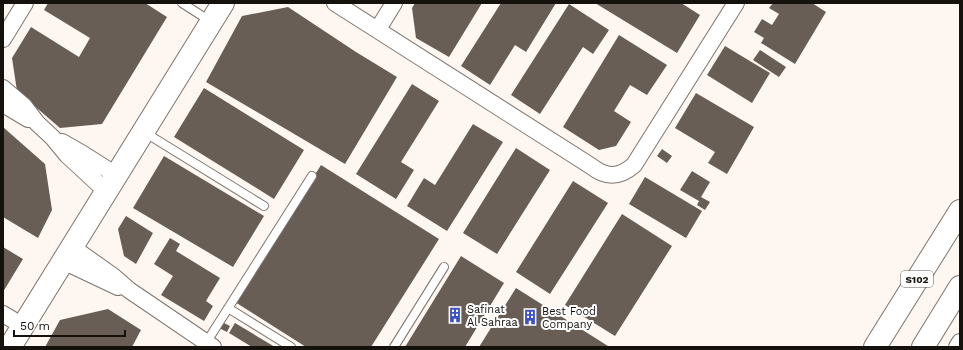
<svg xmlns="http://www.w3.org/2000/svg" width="963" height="350" viewBox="0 0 963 350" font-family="'Work Sans',sans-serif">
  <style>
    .building { fill: #695e56 }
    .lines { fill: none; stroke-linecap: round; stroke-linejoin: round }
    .lane-casing { stroke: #7f746c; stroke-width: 10 }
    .street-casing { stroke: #7f746c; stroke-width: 18 }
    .secondary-casing { stroke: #7f746c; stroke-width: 24 }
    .highway-casing { stroke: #7f746c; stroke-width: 24 }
    .lane { stroke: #fff; stroke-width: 8 }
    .street { stroke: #fff; stroke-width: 16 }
    .secondary { stroke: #fff; stroke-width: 22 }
    .highway { stroke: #fff; stroke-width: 22 }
    .labels { text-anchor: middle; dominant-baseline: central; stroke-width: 4; stroke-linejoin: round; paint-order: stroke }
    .shield { fill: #fff; stroke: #5b5856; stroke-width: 1 }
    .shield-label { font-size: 10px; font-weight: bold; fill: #15110d }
    .poi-label { font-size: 11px; fill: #15110d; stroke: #fff; text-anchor: start }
  </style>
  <rect width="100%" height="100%" fill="#fef7f1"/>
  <!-- building -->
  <path class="building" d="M48 3H145L167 17 102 124 60 128 17 91 12 58 31 27 79 57 90 38 44 10Z
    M415 3H445L447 4V3H482L449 57 416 38 412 8Z
    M501 3H556L526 52 515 45 490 85 461 66Z
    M595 3H681L700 15 677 53Z
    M773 3H812L826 12 795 64 761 43 764 38 754 32 762 19 772 25 779 14 769 8Z
    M569 4 609 30 593 54 583 47 540 114 511 95Z
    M288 7 356 52 397 77 345 164 206 82 242 16Z
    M619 35 667 65 647 95 630 85 614 111 631 122 616 146 599 150 563 127Z
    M725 46 770 73 752 103 707 75Z
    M760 50 786 67 779 77 753 60Z
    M412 84 439 101 401 162 414 170 396 199 356 174Z
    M204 88 304 150 274 199 174 137Z
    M696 93 754 127 727 174 708 163 715 152 675 128Z
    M473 124 503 142 447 231 407 206 424 178 435 185Z
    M3 127 45 164 52 210 38 238 3 217Z
    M516 148 550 170 497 254 463 233Z
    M662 149 672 156 667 163 657 156Z
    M164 156 264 216 233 267 133 208Z
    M321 165 439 239 371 347H306L235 302Z
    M692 171 710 182 701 197 710 202 705 210 697 205 699 201 680 190Z
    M645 177 702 211 686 238 629 204Z
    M573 181 608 203 550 294 516 272Z
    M622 214 672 246 615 336 565 305Z
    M126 216 153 233 136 264 124 256 118 229Z
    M170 238 180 244 176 251 220 278 206 301 213 306 204 321 161 295 173 276 154 264Z
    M3 247 23 259 3 292Z
    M461 256 504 283 465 347H405Z
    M516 288 608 346 607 347H479Z
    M108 309 141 330 132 347H45L60 320Z
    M222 322 230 326 227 332 219 328Z
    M235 323 275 347H252L229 333Z"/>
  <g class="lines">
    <defs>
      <path id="lane" d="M182 3 210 21
        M144 132 264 206
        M228 308 291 347
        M206 343 312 176
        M394 347 444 267"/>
      <path id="street" d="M335 3 591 166C606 178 619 178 634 165L736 3
        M378 29 394 3
        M3 39 25 3
        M3 88 24 106 37 123 53 138 67 155 106 191
        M3 104 28 119
        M62 142 83 154 116 175
        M72 247 113 276 129 290 213 347
        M63 261 118 287
        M3 314 23 326
        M957 347 960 342"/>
      <path id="secondary" d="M10 347 223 3"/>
      <path id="highway" d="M875 347 960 211
        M923 347 960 287"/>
    </defs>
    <!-- lane casing -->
    <use href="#lane" class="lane-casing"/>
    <!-- street casing -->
    <use href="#street" class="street-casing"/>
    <!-- secondary casing -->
    <use href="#secondary" class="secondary-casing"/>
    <!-- highway casing -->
    <use href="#highway" class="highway-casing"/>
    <!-- lane -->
    <use href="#lane" class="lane"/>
    <!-- street -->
    <use href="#street" class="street"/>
    <!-- secondary -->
    <use href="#secondary" class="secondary"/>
    <!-- highway -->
    <use href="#highway" class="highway"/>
  </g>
  <!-- icons -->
  <defs>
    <symbol id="building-bare" viewBox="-9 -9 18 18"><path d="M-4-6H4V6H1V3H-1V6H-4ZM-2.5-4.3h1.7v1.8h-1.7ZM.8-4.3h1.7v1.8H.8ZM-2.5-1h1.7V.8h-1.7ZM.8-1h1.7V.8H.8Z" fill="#3e51c4" stroke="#fff" stroke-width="2.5" paint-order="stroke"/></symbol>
  </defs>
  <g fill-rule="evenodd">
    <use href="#building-bare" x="444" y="304" width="22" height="22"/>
    <use href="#building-bare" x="519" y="306" width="22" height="22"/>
  </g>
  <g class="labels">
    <!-- shield labels -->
    <rect class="shield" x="901" y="271" width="32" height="16" rx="3"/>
    <g class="shield-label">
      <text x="917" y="279">S102</text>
    </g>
    <!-- poi labels -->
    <g class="poi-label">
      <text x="467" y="309">Safinat<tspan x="467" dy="13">Al Sahraa</tspan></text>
      <text x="542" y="311">Best Food<tspan x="542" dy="13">Company</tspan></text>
    </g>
  </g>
  <!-- border -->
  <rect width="963" height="350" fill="none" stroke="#15110d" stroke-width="8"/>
  <!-- scale -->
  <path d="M14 330v6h111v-6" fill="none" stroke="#15110d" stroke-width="2"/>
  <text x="20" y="330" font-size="12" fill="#15110d" stroke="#ffffff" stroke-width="3" paint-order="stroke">50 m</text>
</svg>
